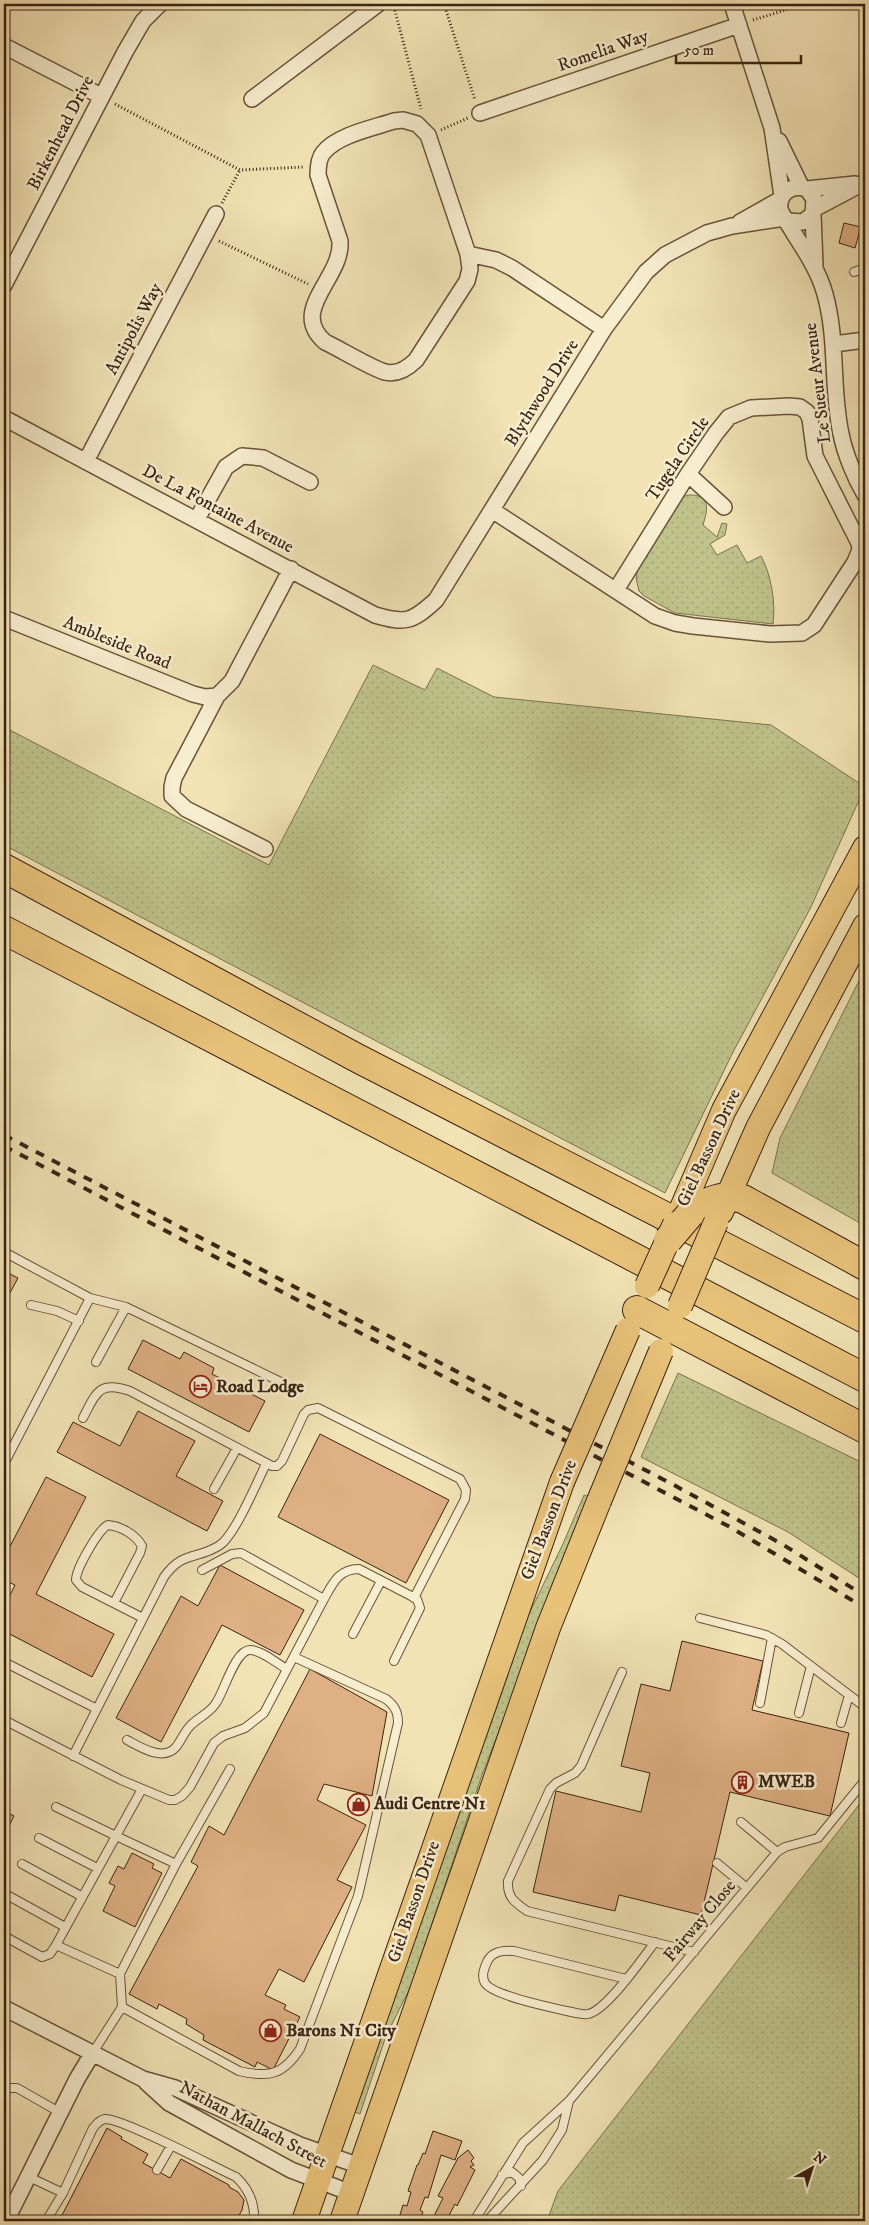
<svg xmlns="http://www.w3.org/2000/svg" width="869" height="2225" viewBox="0 0 869 2225" font-family="'IM FELL DW Pica',serif">
  <style>
    .grass { fill: url(#grass-dots); stroke: #7c734f }
    .building { fill: #deb083; stroke: #3a2314 }
    .lines { fill: none; stroke-linecap: round; stroke-linejoin: round }
    .service-casing { stroke: #68533c; stroke-width: 10 }
    .minor-casing { stroke: #68533c; stroke-width: 18 }
    .primary-casing { stroke: #3a2314; stroke-width: 26 }
    .motorway-casing { stroke: #3a2314; stroke-width: 30 }
    .path { stroke: #3a2314; stroke-width: 3; stroke-dasharray: 1 2.5; stroke-linecap: butt }
    .service { stroke: #f7edcf; stroke-width: 8 }
    .minor { stroke: #f7edcf; stroke-width: 15 }
    .primary { stroke: #e9c27a; stroke-width: 24 }
    .motorway { stroke: #e9c27a; stroke-width: 28 }
    .rail { stroke: #3a2314; stroke-width: 4; stroke-dasharray: 9 9; stroke-linecap: butt }
    .primary-bridge-casing { stroke: #3a2314; stroke-width: 26; stroke-linecap: butt }
    .motorway-bridge-casing { stroke: #3a2314; stroke-width: 30; stroke-linecap: butt }
    .primary-bridge { stroke: #e9c27a; stroke-width: 24 }
    .motorway-bridge { stroke: #e9c27a; stroke-width: 28 }
    .labels { text-anchor: middle; dominant-baseline: central; stroke-width: 5; stroke-linejoin: round; paint-order: stroke }
    .street-label { font-size: 18px; fill: #3a2314; stroke: #f7edcf }
    .poi-label { font-size: 18px; font-weight: bold; fill: #3a2314; stroke: #f7edcf; text-anchor: start }
  </style>
  <defs>
    <pattern id="grass-dots" width="8" height="8" patternUnits="userSpaceOnUse" patternTransform="scale(1.25)"><rect width="8" height="8" fill="#bfc38a"/><path d="M2 2h.1M6 6h.1" fill="none" stroke="#a5a776" stroke-width="1.8" stroke-linecap="round"/></pattern>
  </defs>
  <rect width="100%" height="100%" fill="#f2e3b5"/>
  <filter id="stains"><feTurbulence type="fractalNoise" baseFrequency=".004" numOctaves="4"/><feColorMatrix values="0 0 0 0 .2 0 0 0 0 .09 0 0 0 0 .02 0 0 0 .5 -.17"/></filter>
  <radialGradient id="worn" r=".72"><stop offset=".6" stop-color="#630" stop-opacity="0"/><stop offset="1" stop-color="#630" stop-opacity=".3"/></radialGradient>
  <!-- grass -->
  <path class="grass" d="M688 495C711 494 708 509 703 525L717 537 722 523 727 524 725 535 710 544 717 555 737 545 747 563 761 556C771 574 776 603 773 624L675 613 644 596 639 591 636 578 639 565 683 497Z
    M373 665 425 690 437 668 494 697 771 725 865 787 810 909 733 1052 665 1193 4 845V727L269 865Z
    M865 969V1226L772 1173 780 1138Z
    M678 1373 865 1464V1582L788 1532 641 1457Z
    M584 1495 589 1497 482 1775 411 1986 386 2036 360 2114 355 2112 405 1961 526 1620 562 1546Z
    M865 1797V2221H547L558 2191Z"/>
  <!-- building -->
  <path class="building" d="M864 216H865V238L859 237Z
    M844 223 861 227 855 248 839 243Z
    M4 1271 18 1278 4 1304Z
    M143 1340 180 1359 184 1352 214 1368 212 1374 265 1401 249 1432 128 1369Z
    M138 1411 195 1441 176 1476 223 1501 207 1531 57 1452 73 1422 120 1446Z
    M320 1434 449 1500 406 1583 278 1517Z
    M46 1477 86 1497 36 1594 114 1634 92 1677 4 1631V1607L15 1585 4 1580V1558Z
    M220 1565 304 1610 280 1655 222 1625 161 1742 116 1718 181 1596 198 1606Z
    M682 1641 763 1661 752 1710 849 1733 830 1816 730 1792 701 1915 619 1895 615 1911 533 1892 556 1791 641 1812 650 1773 621 1766 641 1684 670 1691Z
    M310 1669 387 1712 372 1796 324 1784 317 1800 366 1825 337 1880 352 1887 304 1982 279 1969 265 1995 286 2005 284 2009 300 2017 273 2070 257 2062 255 2067 203 2040 204 2035 186 2024 187 2019 159 2004 157 2009 129 1994 198 1866 191 1862 209 1826 224 1835Z
    M4 1811 14 1816 4 1836Z
    M132 1853 154 1864 152 1868 162 1873 135 1927 103 1911 115 1886 109 1883 118 1866 124 1869Z
    M107 2128 122 2137 121 2139 148 2154 143 2163 170 2178 181 2159 229 2185V2187L238 2192 244 2200 242 2210 236 2221H59Z
    M433 2131 462 2141 455 2160 441 2155 428 2198 425 2197 420 2210 423 2212 420 2221H398L403 2205 407 2206 411 2192 408 2191 417 2165H418L423 2153 425 2154Z
    M468 2150 474 2158 471 2161 474 2165 470 2167 475 2170 457 2206 455 2204 446 2221H428L429 2217 433 2218 443 2198 438 2196 458 2158Z"/>
  <g class="lines">
    <defs>
      <path id="service" d="M854 272 865 268
        M4 1252 90 1298 126 1307 283 1383
        M31 1305 57 1311 79 1321
        M96 1362 126 1307
        M83 1418C96 1393 99 1380 130 1391L272 1466H277L282 1461 304 1414 308 1410 318 1408 460 1479 466 1490 465 1499 414 1598
        M4 1464 90 1298
        M214 1489 237 1448
        M324 1599C333 1583 339 1569 359 1569L417 1599 420 1608 394 1661
        M114 1603 140 1553 142 1546C136 1535 121 1526 108 1525 98 1530 76 1569 76 1580L82 1587 143 1618
        M700 1618 766 1635 782 1644 865 1707
        M353 1634 381 1581
        M4 1662 97 1709
        M622 1672 581 1766 575 1773 556 1783 550 1789 508 1881C507 1897 514 1902 527 1911L694 1952
        M760 1703 772 1638
        M799 1713 811 1666
        M4 1720 121 1780 169 1800H175L182 1796 190 1787 214 1743 223 1736 245 1728 264 1713 324 1599 241 1553 232 1554 202 1570
        M841 1723 849 1695
        M127 1740C140 1747 163 1762 176 1747 181 1741 184 1732 191 1725 199 1717 210 1713 216 1703 224 1692 235 1650 250 1650 262 1650 277 1664 287 1669
        M73 1756 164 1577C183 1550 198 1560 220 1545 235 1535 257 1482 266 1464
        M56 1807 116 1836 56 1945 120 1974
        M741 1822 777 1852
        M39 1838 97 1868
        M717 1863 747 1888
        M22 1864 81 1896
        M176 1864 230 1769
        M7 1895 65 1927
        M4 1936 42 1957 50 1954 56 1945
        M626 1979 514 1951C503 1950 492 1951 487 1962 484 1969 481 1976 485 1983 493 1996 558 2009 576 2013 579 2013 584 2015 588 2014 606 2011 643 1958 655 1942
        M122 2007 239 2071C269 2078 283 2075 300 2049L358 1896 398 1723C398 1712 395 1706 386 1699L294 1657
        M92 2054 122 2007 120 1974 176 1864 116 1836 142 1789
        M4 2091 10 2088H17L61 2113
        M157 2170 171 2146
        M502 2175 512 2172 519 2178 521 2186
        M29 2177 63 2193
        M46 2221 63 2193 93 2128C97 2124 99 2120 105 2119 122 2118 214 2167 236 2177 249 2189 255 2203 254 2221
        M474 2221 523 2143 569 2101 777 1852 785 1847 818 1838 865 1780
        M487 2221 543 2160 562 2130 569 2101"/>
      <path id="minor" d="M732 4 772 128 782 196
        M4 46 101 96
        M252 99 378 4
        M480 113 739 25
        M403 120 417 124 428 135 468 254 470 269 467 281 416 360C408 368 397 375 385 372 371 368 340 349 325 342 288 310 343 278 340 241L318 175C318 168 319 158 323 153 337 135 373 128 394 121Z
        M779 141 802 188
        M807 189 855 184
        M814 209 865 182
        M813 214 815 265
        M788 221 803 222 813 214 814 199 807 189C791 184 778 193 780 210 795 238 816 262 825 294 838 341 831 388 841 434 845 454 855 478 865 495
        M740 222 781 199
        M468 254 496 260 512 268 604 329
        M4 285 125 52 143 21 160 4
        M834 344 865 340
        M4 418 375 615C406 624 412 622 436 600L604 329 646 272 665 255 707 233 732 226 785 218
        M86 461 216 214
        M688 474 724 507
        M492 510 655 616 675 623 693 626 770 634 802 633 814 625 855 562 860 550 859 543 815 456 810 419 807 412 800 407 789 406 751 408 729 417 716 433 688 474 616 590
        M197 519 226 467 242 456 263 458 310 482
        M4 618 193 694 205 697 217 696
        M265 849 186 809 172 796V787L174 778 217 696 232 681 291 569
        M4 2008 143 2079 175 2088 300 2145 360 2166
        M146 2082 169 2103 291 2170 351 2193
        M6 2221 77 2079 92 2054"/>
      <path id="primary" d="M682 1208 724 1110 865 848
        M721 1212 758 1128 865 926
        M304 2221 562 1482
        M342 2221 548 1628 599 1501"/>
      <path id="motorway" d="M4 868 357 1058 865 1319
        M4 930C290 1080 579 1227 865 1378
        M690 1214C706 1200 723 1194 743 1199L865 1266
        M637 1310 865 1429"/>
    </defs>
    <!-- service casing -->
    <use href="#service" class="service-casing"/>
    <!-- minor casing -->
    <use href="#minor" class="minor-casing"/>
    <!-- primary casing -->
    <use href="#primary" class="primary-casing"/>
    <!-- motorway casing -->
    <use href="#motorway" class="motorway-casing"/>
    <!-- path -->
    <path class="path" d="M444 4 475 100
      M394 7 421 109
      M753 20 805 4
      M115 104 240 170 304 167
      M441 130 468 118
      M222 203 240 170
      M219 241 308 284"/>
    <!-- service -->
    <use href="#service" class="service"/>
    <!-- minor -->
    <use href="#minor" class="minor"/>
    <!-- primary -->
    <use href="#primary" class="primary"/>
    <!-- motorway -->
    <use href="#motorway" class="motorway"/>
    <!-- rail -->
    <path class="rail" d="M4 1135 672 1484 782 1544 865 1596
      M4 1146 730 1527 865 1608"/>
    <defs>
      <path id="primary-bridge" d="M647 1286 675 1224
        M680 1306 716 1222
        M562 1482 628 1330
        M599 1501 661 1351"/>
      <path id="motorway-bridge" d="M668 1240 690 1214"/>
    </defs>
    <!-- primary-bridge casing -->
    <use href="#primary-bridge" class="primary-bridge-casing"/>
    <!-- motorway-bridge casing -->
    <use href="#motorway-bridge" class="motorway-bridge-casing"/>
    <!-- primary-bridge -->
    <use href="#primary-bridge" class="primary-bridge"/>
    <!-- motorway-bridge -->
    <use href="#motorway-bridge" class="motorway-bridge"/>
  </g>
  <!-- icons -->
  <defs>
    <symbol id="hotel-ring" viewBox="-11 -11 22 22"><circle r="9.5" fill="#f7edcf" stroke="#8f2418" stroke-width="1.5"/><path d="M-6-4.5h1.5V1H6V5H4.5V3h-9V5H-6ZM-4 0a1.8 1.8 0 1 1 3.6 0ZM.5 0V-2.5h3Q6-2.5 6 0Z" fill="#8f2418"/></symbol>
    <symbol id="building-ring" viewBox="-11 -11 22 22"><circle r="9.5" fill="#f7edcf" stroke="#8f2418" stroke-width="1.5"/><path d="M-4-6H4V6H1V3H-1V6H-4ZM-2.5-4.3h1.7v1.8h-1.7ZM.8-4.3h1.7v1.8H.8ZM-2.5-1h1.7V.8h-1.7ZM.8-1h1.7V.8H.8Z" fill="#8f2418"/></symbol>
    <symbol id="shop-ring" viewBox="-11 -11 22 22"><circle r="9.5" fill="#f7edcf" stroke="#8f2418" stroke-width="1.5"/><path d="M-5-2.5h2.3a2.7 3.5 0 0 1 5.4 0H5L5.5 6h-11ZM-1.5-2.5h3a1.5 2.3 0 0 0-3 0Z" fill="#8f2418"/></symbol>
  </defs>
  <g fill-rule="evenodd">
    <use href="#hotel-ring" x="188" y="1374" width="25" height="25"/>
    <use href="#building-ring" x="730" y="1770" width="25" height="25"/>
    <use href="#shop-ring" x="346" y="1792" width="25" height="25"/>
    <use href="#shop-ring" x="258" y="2018" width="25" height="25"/>
  </g>
  <g class="labels">
    <!-- street labels -->
    <g class="street-label">
      <text transform="translate(603 51) rotate(-19)">Romelia Way</text>
      <text transform="translate(61 133) rotate(-63)">Birkenhead Drive</text>
      <text transform="translate(134 329) rotate(-62)">Antipolis Way</text>
      <text transform="translate(818 383) rotate(-97)">Le Sueur Avenue</text>
      <text transform="translate(542 393) rotate(-58)">Blythwood Drive</text>
      <text transform="translate(678 459) rotate(-56)">Tugela Circle</text>
      <text transform="translate(218 509) rotate(28)">De La Fontaine Avenue</text>
      <text transform="translate(117 643) rotate(22)">Ambleside Road</text>
      <text transform="translate(709 1148) rotate(-65)">Giel Basson Drive</text>
      <text transform="translate(549 1520) rotate(-69)">Giel Basson Drive</text>
      <text transform="translate(414 1902) rotate(-71)">Giel Basson Drive</text>
      <text transform="translate(700 1921) rotate(-50)">Fairway Close</text>
      <text transform="translate(253 2125) rotate(28)">Nathan Mallach Street</text>
    </g>
    <!-- poi labels -->
    <g class="poi-label">
      <text x="216" y="1387">Road Lodge</text>
      <text x="758" y="1782">MWEB</text>
      <text x="374" y="1804">Audi Centre N1</text>
      <text x="286" y="2031">Barons N1 City</text>
    </g>
  </g>
  <!-- margin -->
  <rect width="869" height="2225" fill="none" stroke="#f2e3b5" stroke-width="20"/>
  <rect x="5" y="5" width="859" height="2215" fill="none" stroke="#3a2314" stroke-width="2.5"/>
  <rect x="10" y="10" width="849" height="2205" fill="none" stroke="#3a2314"/>
  <!-- north arrow -->
  <g transform="translate(812 2168) rotate(39)" stroke="#f7edcf" stroke-width="4" paint-order="stroke">
  <path d="M0-4L9 19L0 12L-9 19Z" fill="#3a2314"/>
  <text y="-8" font-size="14" font-weight="bold" text-anchor="middle" fill="#3a2314">N</text>
  </g>
  <!-- scale -->
  <path d="M676 55v8h125v-8" fill="none" stroke="#3a2314" stroke-width="2.5"/>
  <text x="684" y="55" font-size="15" fill="#3a2314" stroke="#f7edcf" stroke-width="4" paint-order="stroke">50 m</text>
  <rect width="100%" height="100%" filter="url(#stains)"/>
  <rect width="100%" height="100%" fill="url(#worn)"/>
</svg>
